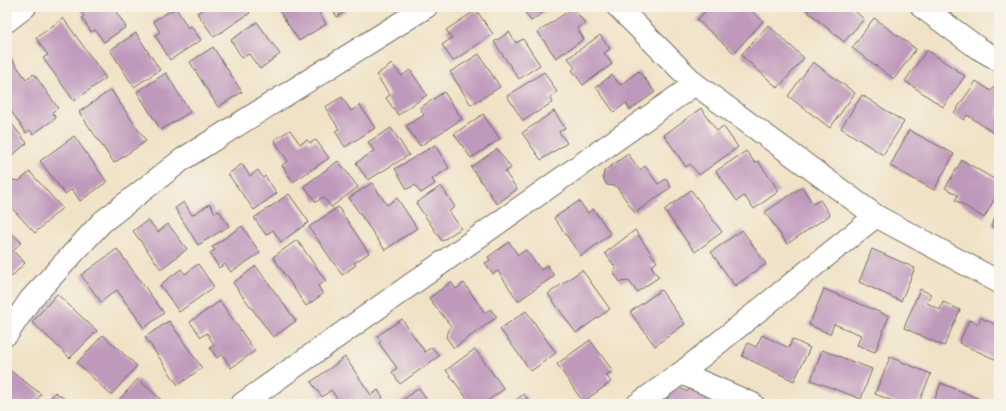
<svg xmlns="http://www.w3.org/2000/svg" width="1006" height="411" viewBox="0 0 1006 411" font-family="Mynerve,sans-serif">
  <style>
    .building { fill: #bf99bb }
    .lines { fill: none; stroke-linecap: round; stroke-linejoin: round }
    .minor-casing { stroke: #706b61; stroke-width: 24 }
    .minor { stroke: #fff; stroke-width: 22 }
  </style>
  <rect width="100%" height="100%" fill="#f7f3e8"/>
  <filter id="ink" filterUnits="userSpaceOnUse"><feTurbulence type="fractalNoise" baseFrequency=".025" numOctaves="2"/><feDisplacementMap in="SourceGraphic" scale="8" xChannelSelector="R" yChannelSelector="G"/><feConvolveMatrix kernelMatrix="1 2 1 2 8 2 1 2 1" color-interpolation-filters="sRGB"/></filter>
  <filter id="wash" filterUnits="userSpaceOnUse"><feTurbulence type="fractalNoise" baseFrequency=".012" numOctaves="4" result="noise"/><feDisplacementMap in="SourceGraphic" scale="16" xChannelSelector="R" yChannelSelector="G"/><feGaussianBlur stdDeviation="0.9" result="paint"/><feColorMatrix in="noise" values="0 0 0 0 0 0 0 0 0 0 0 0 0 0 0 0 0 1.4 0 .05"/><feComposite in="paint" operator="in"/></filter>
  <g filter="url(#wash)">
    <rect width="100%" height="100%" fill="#f0e2c6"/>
    <g id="blocks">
      <!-- building -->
      <path class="building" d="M78 7H113L126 27 104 42 95 30 91 32 82 18 84 16Z
        M207 7H246L250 13 214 37 197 13Z
        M281 7H316L326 24 299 41 278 9Z
        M331 7H352L337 17Z
        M522 7H551L531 21Z
        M709 7H747L763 21 734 53 697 20Z
        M810 7H850L864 19 844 42 807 11Z
        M176 8 188 28 191 26 201 40 170 60 155 35 160 32 153 21Z
        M573 8 585 23 577 28 584 39 556 58 538 32Z
        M476 10 493 34 453 61 442 45 452 38 446 30Z
        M63 18 106 78 74 101 43 58 48 55 36 38Z
        M874 18 916 49 894 79 852 48Z
        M257 22 280 54 260 69 249 54 242 58 231 40Z
        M768 25 804 58 778 88 741 55Z
        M509 32 516 43 523 39 540 65 519 79 494 42Z
        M136 33 160 70 134 87 110 50Z
        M600 35 610 49 604 53 612 64 583 85 572 70 575 68 568 58Z
        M213 47 242 92 218 107 190 62Z
        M927 50 965 76 943 107 905 81Z
        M479 54 500 87 471 105 450 72Z
        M11 58 26 79 34 74 58 108 52 112 56 118 33 134 30 130 26 133 7 105 11 102 7 96V61Z
        M813 62 855 93 830 128 788 96Z
        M392 64 402 76 410 70 427 95 398 115 386 98 390 95 376 75Z
        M639 71 655 92 630 110 626 103 614 112 596 87 612 75 620 85Z
        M544 72 557 92 550 97 553 102 523 121 507 96Z
        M166 73 190 112 161 130 137 92Z
        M976 81 991 91 996 85 999 87V132L997 135 967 115 964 120 954 113Z
        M111 90 146 141 114 163 79 112Z
        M444 92 462 119 420 146 406 126 424 115 420 108Z
        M862 95 904 122 883 155 841 128Z
        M342 97 351 111 360 105 375 128 345 147 335 131 339 129 325 107Z
        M701 108 717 131 723 126 738 147 699 175 690 164 686 167 664 135Z
        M554 111 565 128 559 132 567 143 541 160 522 133Z
        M483 114 500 139 471 158 454 134Z
        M7 118 27 143 7 160Z
        M391 128 409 155 368 180 356 163 374 151 368 142Z
        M290 130 300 144 307 140 310 143 316 140 329 158 293 182 282 165 288 161 274 140Z
        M909 130 954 154 934 190 890 166Z
        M74 136 107 182 80 201 72 189 65 194 40 161Z
        M435 145 449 168 432 179 435 184 421 193 415 185 407 189 395 169Z
        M497 149 511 168 505 172 517 189 497 204 471 167Z
        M746 151 755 163 758 161 779 191 754 209 744 196 737 201 716 171Z
        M628 154 640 170 645 166 658 184 666 179 671 187 635 213 616 186 607 185 603 178 604 171Z
        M962 160 999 182V191L984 218 955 200 958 195 945 188Z
        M338 161 358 187 331 207 323 197 316 202 304 186Z
        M242 164 250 176 258 170 263 178 265 176 277 193 254 210 228 174Z
        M30 172 62 208 35 233 7 203V179L19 181Z
        M372 183 387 205 397 198 417 228 385 250 349 198Z
        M441 186 455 207 449 211 461 228 442 241 416 203Z
        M802 187 813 204 820 200 830 215 787 244 765 212Z
        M691 190 722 232 695 252 664 210Z
        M289 194 309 222 281 242 273 230 266 235 254 218Z
        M579 201 588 213 593 209 611 234 581 256 554 218Z
        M184 202 192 215 210 204 215 213 219 211 229 226 198 245 175 208Z
        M338 207 369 253 354 263 356 265 342 275 309 227Z
        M999 210V230L991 226Z
        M148 220 158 232 168 224 187 249 161 269 133 231Z
        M242 226 260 253 231 272 225 264 219 268 210 253 215 250 212 247Z
        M7 229 21 242 13 251 25 263 7 281Z
        M635 230 657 262 651 266 659 277 637 292 629 281 620 282 614 273 616 268 605 253Z
        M742 230 766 264 735 286 711 252Z
        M297 240 326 281 318 286 323 294 306 306 273 257Z
        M509 242 518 255 526 250 541 270 547 265 554 276 518 301 498 271 493 274 485 263 490 260 488 257Z
        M117 249 164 313 144 328 117 290 101 302 81 275Z
        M872 249 915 268 901 301 859 282Z
        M198 264 214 287 179 312 160 285 181 269 185 274Z
        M256 266 296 321 273 337 233 283Z
        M582 270 610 309 576 333 548 294Z
        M451 282 456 289 464 283 485 313 490 309 497 317 454 348 446 337 451 326 429 298Z
        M824 289 889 316 875 352 857 345 861 335 834 324 830 334 809 325Z
        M920 289 931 294 927 303 940 310 943 302 960 310 944 346 904 328Z
        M661 290 685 324 655 346 630 312Z
        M57 294 97 331 70 358 32 322Z
        M220 301 255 351 231 368 222 354 217 358 210 348 214 345 207 333 201 337 190 322Z
        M526 311 556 353 531 371 500 329Z
        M981 318 999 326V354L997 360 959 343 969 320 978 324Z
        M402 319 425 352 432 347 439 356 400 384 392 372 397 368 379 343 381 341 377 336Z
        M169 321 202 368 178 385 145 337Z
        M103 335 137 366 111 395 77 363Z
        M762 335 789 348 792 339 810 348 794 381 742 356 748 343 756 347Z
        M590 340 613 371 606 375 611 382 583 402 557 364Z
        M475 349 504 389 483 404H471L446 370Z
        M822 350 872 369 861 399 811 380Z
        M345 357 371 395 378 390 383 398 375 404H341L331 390 322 397 311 382Z
        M890 357 931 374 918 404H898V403L875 394Z
        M7 368 41 394 34 404H7Z
        M138 379 166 404H115Z
        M941 383 982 400 980 404H933Z
        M675 385 687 392 690 387 717 401 715 404H664Z
        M419 388 430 404H397Z
        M55 392 72 404H47Z
        M524 394 531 404H510Z"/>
    </g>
  </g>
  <g filter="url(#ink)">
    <use href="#blocks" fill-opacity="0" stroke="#706b61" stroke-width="1"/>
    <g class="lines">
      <defs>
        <path id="minor" d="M618 7 695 84 876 216 999 282
          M922 7 978 48 999 60
          M7 21 25 7
          M7 334 30 300 102 222 183 159 426 7
          M681 373 753 404
          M242 404 695 84
          M638 404 681 373 876 216"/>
      </defs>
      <!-- minor casing -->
      <use href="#minor" class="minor-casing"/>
      <!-- minor -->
      <use href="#minor" class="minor"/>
    </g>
  </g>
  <!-- margin -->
  <rect width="1006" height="411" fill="none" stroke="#f7f3e8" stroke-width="24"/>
</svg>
